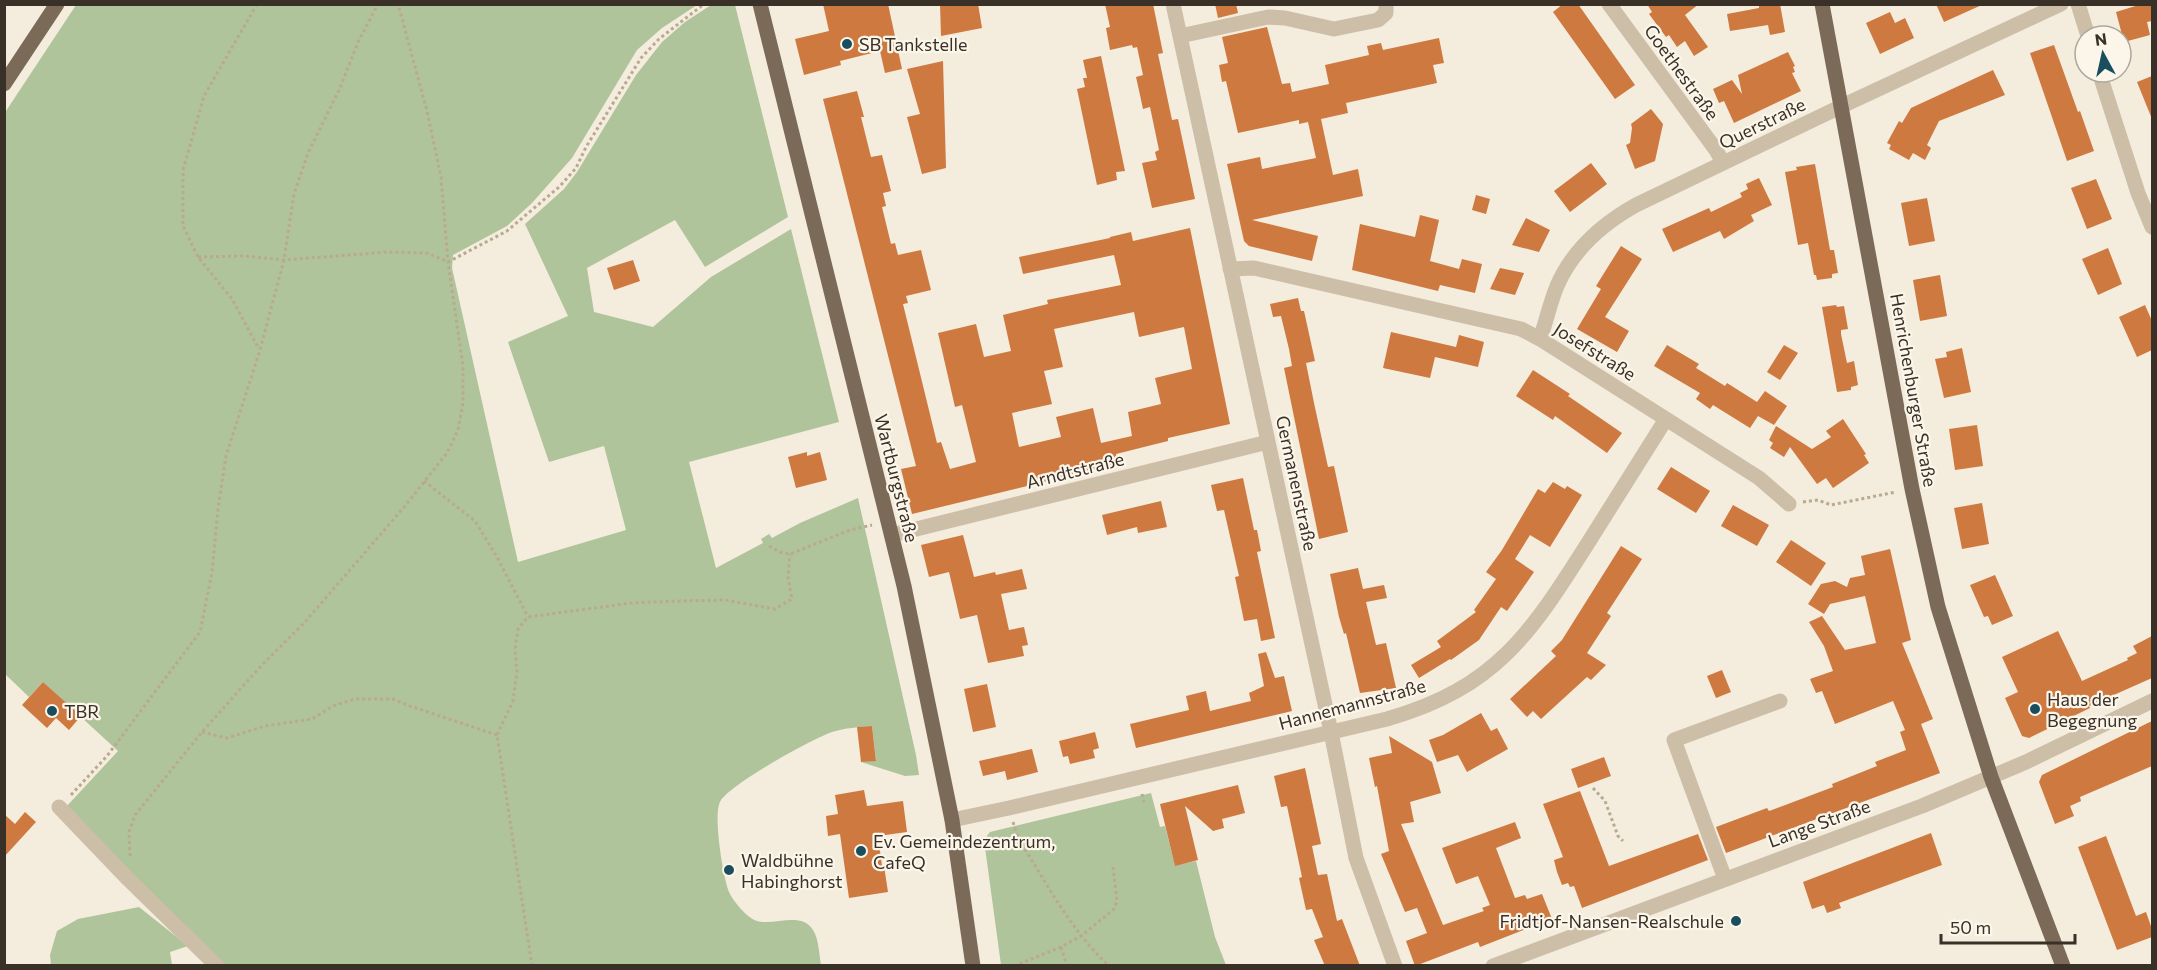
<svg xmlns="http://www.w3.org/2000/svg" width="2157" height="970" viewBox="0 0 2157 970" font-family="Commissioner,sans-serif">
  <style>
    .green { fill: #b0c49b }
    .building { fill: #ce793f; fill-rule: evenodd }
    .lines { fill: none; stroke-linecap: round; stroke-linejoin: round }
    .path { stroke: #b9a991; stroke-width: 3; stroke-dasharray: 3 3; stroke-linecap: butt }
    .minor { stroke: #cdbea7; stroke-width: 15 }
    .major { stroke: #7c6a58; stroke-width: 15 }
    .poi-dot { fill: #1a4e5e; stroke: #fbf6e9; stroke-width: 2 }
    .labels { text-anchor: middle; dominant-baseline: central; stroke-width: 4.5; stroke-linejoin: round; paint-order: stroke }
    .poi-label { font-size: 18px; fill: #393028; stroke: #fbf6e9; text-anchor: start }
    .street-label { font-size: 18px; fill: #393028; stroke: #fbf6e9 }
  </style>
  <rect width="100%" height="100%" fill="#f4ecdc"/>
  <!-- green -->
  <path class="green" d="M76 5H697L662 28 637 50 572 158 532 203 507 226 453 255 452 268 518 562 626 530 604 446 549 462 508 342 568 316 525 224 564 189 577 172 636 75 662 42 685 22 711 5H735L788 217 705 267 675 220 587 268 594 312 653 327 711 277 791 229 839 422 689 462 716 568 763 543 761 539 769 534 772 538 800 523 858 498 916 755 919 775 905 776 861 762 876 760 872 726C859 727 845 728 832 732 812 739 728 785 720 802 713 815 723 877 729 892 733 901 747 918 757 921 775 926 801 911 813 930 819 939 819 955 821 965H222L66 807 118 751 43 682 29 697 5 674 4 114Z
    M1151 793 1160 827 1165 826 1175 865 1196 861 1215 937 1226 965H1001L984 840 990 832Z
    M139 907 188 946 170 952 172 965H51L50 955 57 931 78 919Z"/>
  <!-- building -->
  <path class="building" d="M823 4H888L902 69 885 73 880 51 840 61 841 65 804 75 795 39 829 31Z
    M940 4H978L982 28 941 36Z
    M1105 4H1153L1163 53 1158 54 1172 120 1178 119 1195 199 1152 208 1142 163 1157 160 1155 152 1159 150 1150 107 1143 109 1140 95 1136 77 1143 75 1137 47 1133 48 1132 45 1110 50 1106 28 1110 27Z
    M1215 4H1236L1238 13 1218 18Z
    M1563 4H1578L1635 85 1615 99 1553 12Z
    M1647 4H1699L1685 15 1708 47 1694 56 1685 41 1677 47 1669 35 1666 37 1649 14 1652 12Z
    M1759 4H1780L1785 32 1770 35 1768 25 1730 31 1727 14 1759 8Z
    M1936 4H1984L1944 22Z
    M2142 4H2152V21L2147 22 2150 35 2124 42 2116 12Z
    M1890 12 1895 23 1905 18 1914 38 1880 54 1866 23Z
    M1267 27 1282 84 1290 83 1292 92 1329 84 1325 65 1369 55 1367 46 1381 43 1383 50 1439 38 1444 63 1433 65 1437 83 1346 103 1348 113 1321 119 1333 175 1358 169 1363 196 1252 220 1318 236 1312 261 1249 246 1244 241 1227 164 1260 157 1262 169 1316 158 1308 122 1299 124V120L1238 133 1226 81 1222 82 1219 65 1228 63 1222 37Z
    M2054 45 2078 112 2080 111 2094 151 2067 161 2030 53Z
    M1788 52 1795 66 1793 67 1795 72 1792 73 1801 91 1734 123 1724 101 1719 103 1713 89 1732 80 1742 94 1738 75Z
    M1101 56 1125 171 1116 172 1117 180 1097 185 1077 89 1085 87 1083 78H1087L1083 60Z
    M943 61 946 168 922 174 907 117 920 114 907 69Z
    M1993 70 2005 95 1939 121 1927 145 1931 148 1925 160 1913 153 1909 160 1889 149 1891 145 1887 143 1899 121 1902 123 1911 108Z
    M2152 76V119L2137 82Z
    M857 91 864 117H861L871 157 882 155 891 191 883 193 886 206 882 207 891 244 895 243 898 255 921 250 931 290 906 296 908 303 903 304 937 443 941 442 950 469 976 462 962 405 955 407 938 333 976 324 984 357 1011 351 1003 315 1048 304 1047 300 1121 285 1114 255 1023 274 1019 257 1110 238V237L1131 232 1133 241 1190 228 1230 424 1168 438V441L1116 454 1118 464 912 514 901 469 916 466 823 99ZM1134 312 1139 337 1184 327 1192 369 1155 378 1161 404 1128 412 1132 436 1101 443 1093 408 1056 417 1061 437 1019 447 1012 413 1052 404 1044 371 1063 367 1054 329Z
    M1651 109 1663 124 1655 161 1635 169 1626 145 1630 143 1632 128 1631 124Z
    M1591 163 1607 184 1570 212 1554 191Z
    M1815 164 1830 250H1834L1838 273 1832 274V278L1817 280 1816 275H1814L1808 243 1798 245 1785 172 1797 170 1796 167Z
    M1759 178 1772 205 1751 215 1754 221 1724 239 1720 231 1673 252 1662 229 1709 208 1711 212 1742 197 1740 193 1748 189 1746 184Z
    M2096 179 2112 219 2087 229 2071 188Z
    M1476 195 1490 199 1486 214 1472 210Z
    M1927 198 1935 241 1909 246 1901 203Z
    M1420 215 1439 220 1430 261 1459 269 1462 259 1482 264 1475 293 1440 285 1438 291 1352 270 1360 224 1415 237Z
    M1526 218 1550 230 1539 252 1512 245Z
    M1621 246 1642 259 1605 317 1629 331 1617 352 1577 329 1601 289 1596 286Z
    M2108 248 2122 284 2098 295 2082 259Z
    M633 260 640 281 614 290 607 268Z
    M1500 268 1524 273 1515 295 1490 289Z
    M1940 275 1947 316 1920 321 1913 280Z
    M1298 298 1301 311H1304L1315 361 1306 363 1314 403 1328 467 1334 466 1348 532 1319 539 1284 368 1292 366 1289 349 1281 316 1273 317 1270 304Z
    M1836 305 1837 307 1844 306 1848 329 1841 330V334L1847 363 1854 361 1858 385 1851 387V390L1837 392 1822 307Z
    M2145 305 2152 321V350L2137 357 2119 317Z
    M1391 332 1456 347 1459 335 1484 342 1478 367 1435 357 1430 378 1383 368Z
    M1667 345 1699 364 1696 368 1725 386 1727 383 1757 402 1765 391 1787 406 1774 425 1758 416 1750 428 1713 405 1710 409 1696 399 1700 393 1654 366Z
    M1784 345 1798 353 1780 380 1767 372Z
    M1962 348 1971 392 1944 398 1935 359 1947 357 1946 352Z
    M1533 370 1570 394 1568 396 1622 433 1607 453 1555 416 1553 420 1516 396Z
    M1843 419 1866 454 1864 455 1869 463 1833 488 1826 478 1817 484 1790 447 1784 457 1770 448 1773 443 1769 440 1776 426 1812 449 1831 437 1826 431Z
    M1977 425 1983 466 1955 470 1949 429Z
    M807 452V456L820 452 827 480 796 488 788 457Z
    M1671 467 1710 491 1696 513 1657 489Z
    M1243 478 1254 530H1257L1261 551 1257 552 1275 638 1261 641 1257 619 1244 621 1235 577 1239 576 1224 510 1217 511 1211 485Z
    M1553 482 1565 489 1567 486 1582 495 1550 547 1530 535 1515 559 1534 572 1507 611 1501 607 1479 640 1451 660 1450 659 1419 678 1411 665 1441 647 1437 641 1476 612 1474 610 1496 579 1486 572 1502 550 1538 489 1545 493Z
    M1161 501 1167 527 1138 533 1137 527 1107 535 1102 515Z
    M1982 503 1989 544 1962 549 1954 508Z
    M1733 505 1769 525 1757 546 1721 526Z
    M963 535 974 577 995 572 996 575 1022 569 1027 589 1001 594 1009 630 1024 627 1028 645 1022 646 1024 656 988 663 977 615 960 619 949 572 929 577 921 545Z
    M1791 540 1826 563 1811 586 1776 562Z
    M1621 546 1642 559 1607 613 1611 616 1587 653 1606 665 1591 680 1587 677 1541 719 1533 711 1527 717 1510 699 1556 656 1551 651 1562 640Z
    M1890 549 1911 640 1902 643 1933 719 1921 724 1940 773 1726 853 1716 827 1767 808 1769 811 1833 787 1832 784 1877 766 1875 762 1906 750 1900 732 1905 730 1893 701 1835 724 1822 691 1816 693 1810 679 1833 671 1824 646 1809 622 1822 616 1845 650 1876 643 1865 596 1830 604 1824 614 1808 604 1814 595 1821 584 1835 581 1847 587 1850 578 1865 575 1861 556Z
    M1358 568 1363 589 1384 585 1387 598 1366 602 1376 645 1386 643 1396 688 1360 693 1346 633 1344 634 1339 617 1330 574Z
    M1995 575 2013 616 1992 625 1988 616 1984 617 1970 585Z
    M2058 631 2082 681 2128 660 2127 658 2137 653 2133 646 2152 636V678L2089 706 2090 708 2029 738 2022 736 2005 698 2018 692 2002 657Z
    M1266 652 1275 678 1284 676 1292 711 1136 748 1130 724 1189 710 1186 696 1206 691 1210 711 1251 701 1249 693 1264 686 1258 654Z
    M1722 670 1731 692 1716 698 1707 676Z
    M43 682 81 716 69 730 56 718 47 728 22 705Z
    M987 684 996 727 973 732 964 689Z
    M1481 713 1491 731 1497 728 1508 749 1467 772 1458 755 1437 762 1429 740 1443 735Z
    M2152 721V766L2080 797 2081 801 2070 806 2074 816 2055 824 2039 782 2042 775Z
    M872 726 876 761 861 762 857 727Z
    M1095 732 1099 748 1093 750 1095 758 1070 764 1068 756 1063 757 1059 741Z
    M1389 736 1432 762 1441 793 1410 802 1414 822 1401 824 1443 925 1484 911 1482 908 1490 905 1478 876 1456 884 1442 848 1515 822 1521 838 1496 848 1515 898 1525 895 1527 899 1542 894 1552 919 1480 947 1478 942 1415 966 1406 941 1427 933 1417 908 1405 912 1381 854 1389 851 1377 786 1375 787 1369 758 1392 753Z
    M1032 749 1038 772 1007 780 1005 771 983 776 979 761Z
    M1604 757 1611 776 1578 788 1571 769Z
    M1305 768 1321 844 1312 846 1318 875 1327 874 1337 921 1342 919 1360 966H1325L1314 940 1323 937 1312 909 1306 910 1299 878 1302 877 1287 806 1281 807 1274 776Z
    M1238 785 1245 813 1222 819 1224 828 1213 831 1185 806 1198 860 1175 866 1160 804Z
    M864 790 867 806 903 801 907 832 878 836 882 866H884L888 892 849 898 840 834 828 836 826 816 838 814 835 795Z
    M1580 791 1609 866 1698 834 1708 860 1582 908 1574 886 1570 887 1568 883 1562 885 1557 872 1554 860 1563 857 1543 804Z
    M25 812 36 822 4 857V814L15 824Z
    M1931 833 1942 865 1839 903 1841 908 1827 913 1824 905 1812 909 1803 882Z
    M2106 836 2136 916 2146 912 2152 929V937L2117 950 2078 847Z"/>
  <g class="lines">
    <!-- path -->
    <path class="path" d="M257 4 204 96 183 170V226L198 257 232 299 259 349
      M198 257 245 256 284 260 387 252 427 253 448 262 507 231 559 187 576 168 586 147 641 58 659 39 704 4
      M424 481 475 521 497 557 528 617
      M1803 502 1818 500 1831 505 1896 492
      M769 546 780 552 790 554 850 530 872 525
      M202 732 227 738 265 726 312 719 333 706 355 699H393L407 705 497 735
      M1593 788 1605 801 1618 836 1623 841
      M1142 794 1144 802
      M71 795 107 756 200 632 212 572 218 509 226 456 260 350 284 260 294 194 308 153 340 88 358 42 378 4
      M1013 822 1018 838C1046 882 1071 931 1109 966
      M130 856 129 832 135 815 202 732 261 666 305 622 405 506 447 453 458 430 463 403V366L448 262 441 177 427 111 398 4
      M1061 947 1067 966
      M532 966 497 735 513 701 517 672 515 649 518 629 528 617 631 603 681 601 725 600 775 609 792 599 788 577 790 554
      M1014 966 1061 947 1081 936 1114 909 1117 902 1113 867"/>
    <!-- minor -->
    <path class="minor" d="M1173 4 1331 732 1356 858 1395 966
      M1609 4 1716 150 1723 163
      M2078 4 2088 36
      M1180 36 1268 17 1285 18 1334 29 1378 20 1386 13V4
      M2099 72 2138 193 2152 227
      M1230 269 1254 268 1521 329 1540 339 1759 478 1789 504
      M1540 339C1546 322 1550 303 1557 286 1573 249 1602 224 1636 205L1842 106 2061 4
      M892 535 1268 442
      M59 807 128 879 217 966
      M952 820 1009 808 1387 719C1496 688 1531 633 1588 543 1614 502 1640 460 1666 419
      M1725 879 1674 740 1780 701
      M1493 966 1922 806 2026 762 2152 701"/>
    <!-- major -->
    <path class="major" d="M760 4 904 586 952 820 973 966
      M1822 4 1912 489 1938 607 1991 777 2063 966
      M4 84 57 4"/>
  </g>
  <!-- markers -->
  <g class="poi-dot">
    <circle cx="847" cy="44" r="6"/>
    <circle cx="2035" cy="709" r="6"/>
    <circle cx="52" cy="711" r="6"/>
    <circle cx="861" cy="851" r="6"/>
    <circle cx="729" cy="870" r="6"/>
    <circle cx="1736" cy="921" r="6"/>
  </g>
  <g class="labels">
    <!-- poi labels -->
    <g class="poi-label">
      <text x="859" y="44">SB Tankstelle</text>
      <text x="2047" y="699">Haus der<tspan x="2047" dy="21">Begegnung</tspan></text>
      <text x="64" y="711">TBR</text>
      <text x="873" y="841">Ev. Gemeindezentrum,<tspan x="873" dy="21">CafeQ</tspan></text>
      <text x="741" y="860">Waldbühne<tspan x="741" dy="21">Habinghorst</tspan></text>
      <text x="1724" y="921" text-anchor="end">Fridtjof-Nansen-Realschule</text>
    </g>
    <!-- street labels -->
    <g class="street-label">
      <text transform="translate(1682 72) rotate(54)">Goethestraße</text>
      <text transform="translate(1762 123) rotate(-26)">Querstraße</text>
      <text transform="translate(1595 351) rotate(32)">Josefstraße</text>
      <text transform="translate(1914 390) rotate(80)">Henrichenburger Straße</text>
      <text transform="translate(1075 470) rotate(-14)">Arndtstraße</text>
      <text transform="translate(897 478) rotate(76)">Wartburgstraße</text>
      <text transform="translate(1297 483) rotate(78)">Germanenstraße</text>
      <text transform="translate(1352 704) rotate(-15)">Hannemannstraße</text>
      <text transform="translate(1819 823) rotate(-20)">Lange Straße</text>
    </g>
  </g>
  <!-- border -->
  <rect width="2157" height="970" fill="none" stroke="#393028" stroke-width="12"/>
  <!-- north arrow -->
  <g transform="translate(2103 54) rotate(352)"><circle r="28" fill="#fbf6e9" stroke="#ada79c" stroke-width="1.5"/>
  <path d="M0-4.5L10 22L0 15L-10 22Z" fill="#1a4e5e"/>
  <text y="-9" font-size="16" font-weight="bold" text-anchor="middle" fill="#393028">N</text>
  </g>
  <!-- scale -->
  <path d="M1941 934v9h134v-9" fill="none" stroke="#393028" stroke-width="3"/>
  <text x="1950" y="934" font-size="18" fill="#393028" stroke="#fbf6e9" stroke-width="4.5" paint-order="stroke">50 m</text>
</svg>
